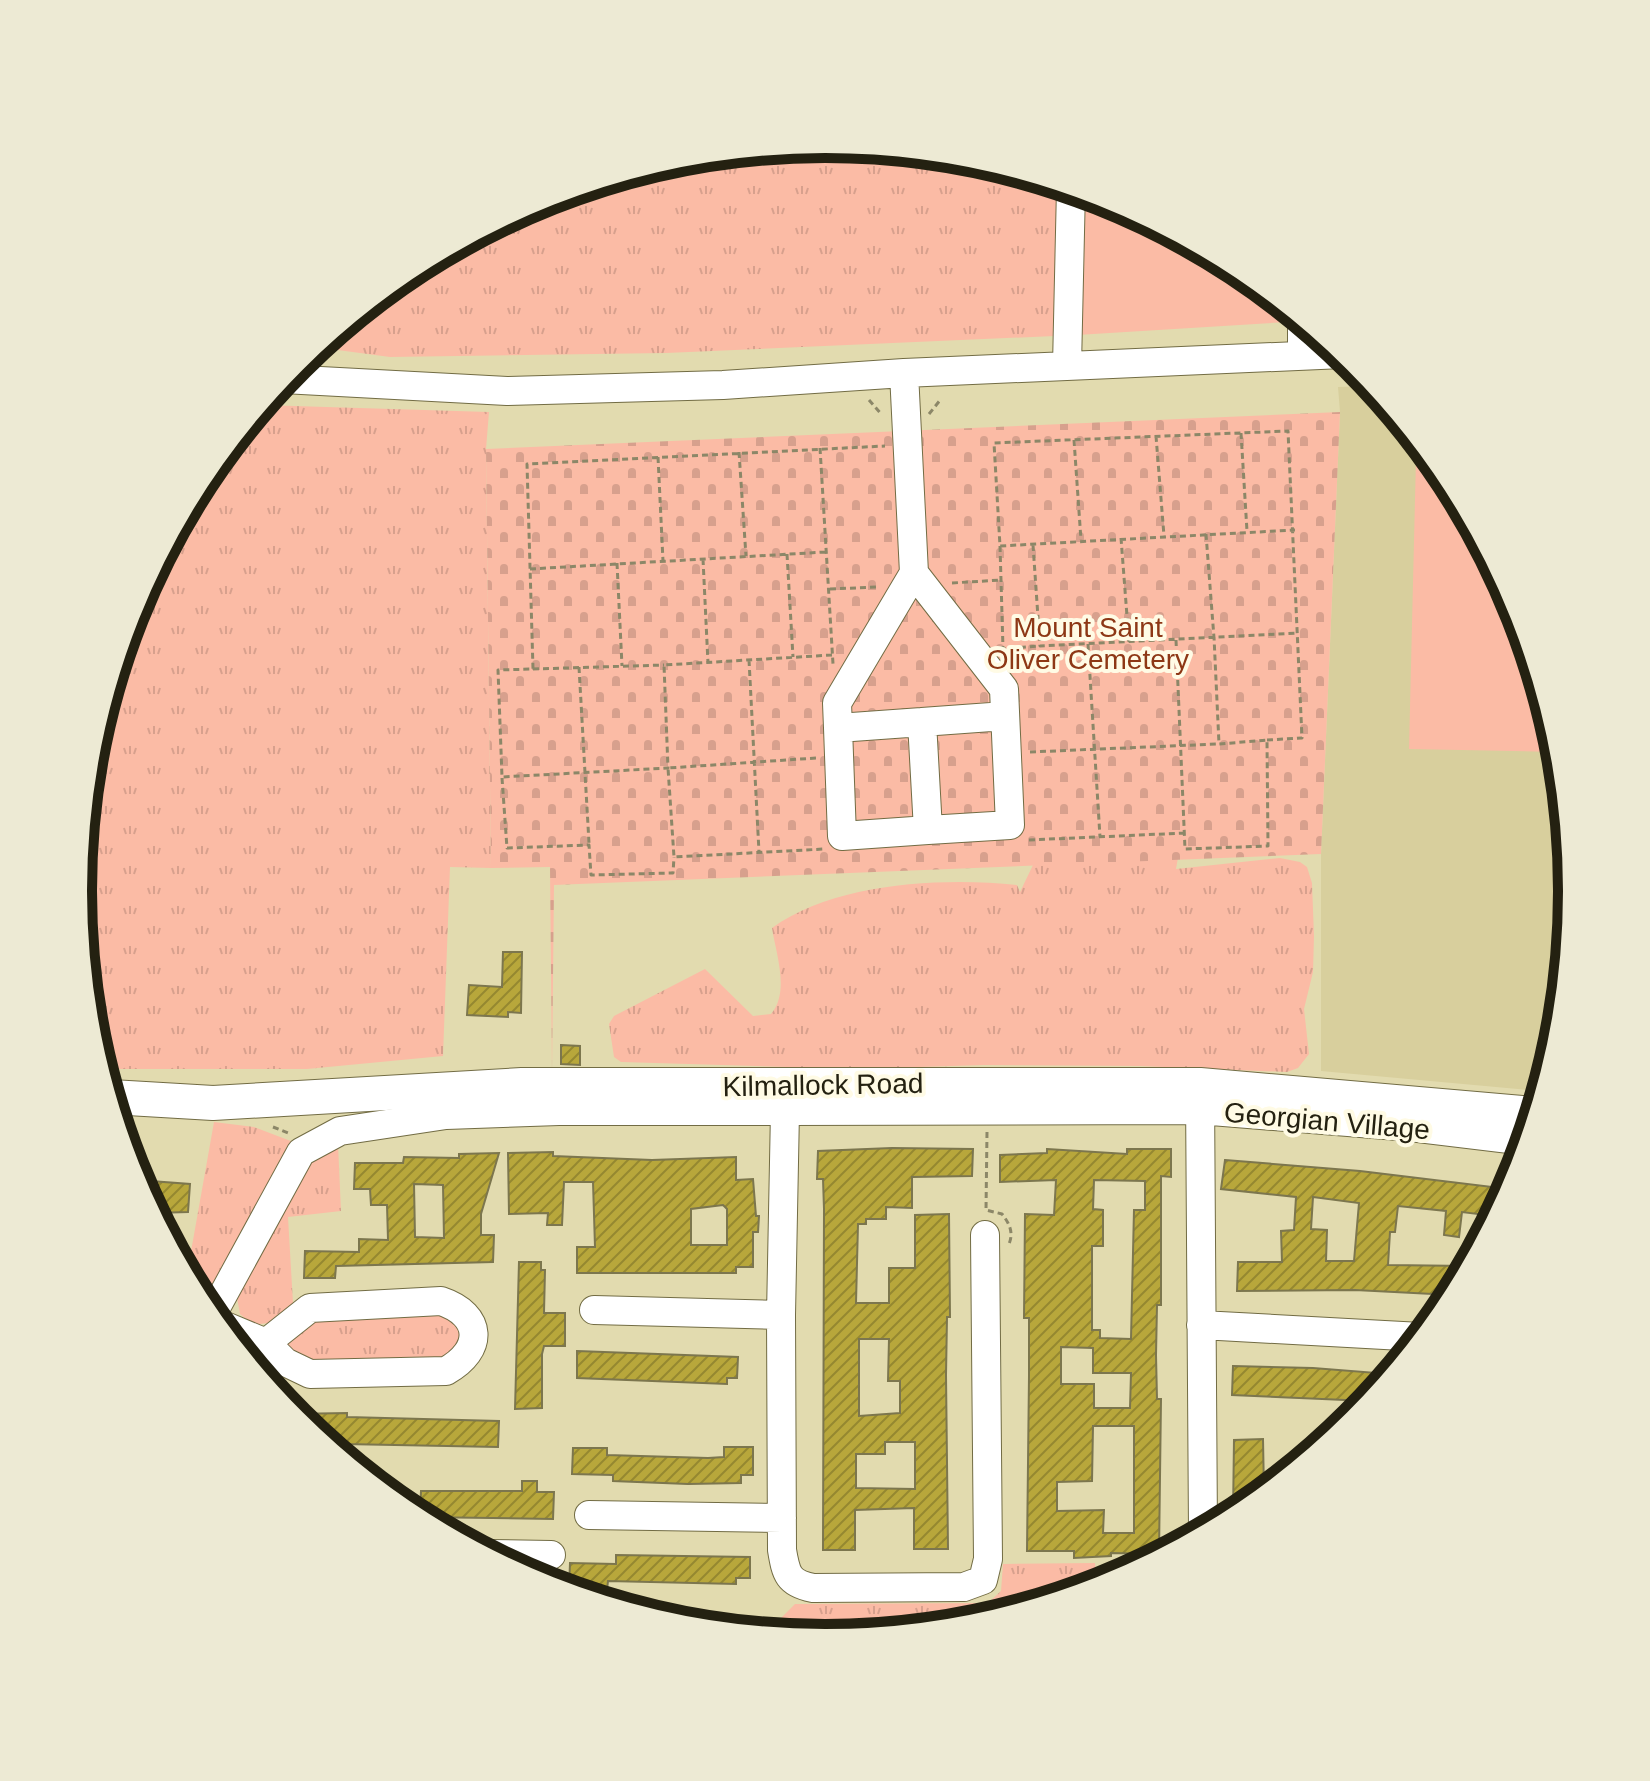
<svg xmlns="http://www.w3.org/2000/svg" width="1650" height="1781" viewBox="0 0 1650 1781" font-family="Arial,sans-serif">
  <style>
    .built { fill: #d8cf9d }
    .grass { fill: url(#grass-tufts) }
    .cemetery { fill: url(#cemetery-stones) }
    .pitch { fill: #fbbba5 }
    .building { fill: url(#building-hatch); stroke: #7c764e; stroke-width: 2; fill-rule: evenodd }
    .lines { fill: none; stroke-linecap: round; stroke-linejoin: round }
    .minor-casing { stroke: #726c44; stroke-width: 30 }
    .major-casing { stroke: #726c44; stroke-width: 36 }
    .path { stroke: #8c8768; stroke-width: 3; stroke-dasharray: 6 4; stroke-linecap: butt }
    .minor { stroke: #fff; stroke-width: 28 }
    .major { stroke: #fff; stroke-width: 34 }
    .labels { text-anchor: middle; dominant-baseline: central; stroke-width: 8; stroke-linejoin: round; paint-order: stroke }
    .park-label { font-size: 28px; fill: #8d3715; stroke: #fffbe5 }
    .street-label { font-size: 28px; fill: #242111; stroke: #fffbe5 }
    .rim { fill: none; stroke: #242111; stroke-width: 10 }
  </style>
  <defs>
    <pattern id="grass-tufts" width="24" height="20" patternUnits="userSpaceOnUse" patternTransform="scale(2)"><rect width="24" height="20" fill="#fbbba5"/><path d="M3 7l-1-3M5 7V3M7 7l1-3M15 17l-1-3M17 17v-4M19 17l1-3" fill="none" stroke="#d7a08d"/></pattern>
    <pattern id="cemetery-stones" width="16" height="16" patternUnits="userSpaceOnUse" patternTransform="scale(2)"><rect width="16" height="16" fill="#fbbba5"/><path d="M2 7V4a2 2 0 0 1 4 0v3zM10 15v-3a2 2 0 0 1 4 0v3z" fill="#d7a08d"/></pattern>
    <pattern id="building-hatch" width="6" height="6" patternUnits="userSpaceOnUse" patternTransform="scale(2)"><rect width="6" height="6" fill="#b8a73b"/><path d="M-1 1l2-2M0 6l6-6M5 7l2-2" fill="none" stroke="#958830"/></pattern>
  </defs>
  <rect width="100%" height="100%" fill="#e2dbaf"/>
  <!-- built -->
  <path class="built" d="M1373 386 1446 476 1515 605 1558 745 1572 891 1558 1037 1541 1091 1321 1071V854L1340 412 1338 387Z"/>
  <!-- grass -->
  <path class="grass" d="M825 144 971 158 1082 192 1077 335 666 353 390 357 315 347 410 269 540 200 680 158Z
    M262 405 489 412 486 449 491 868 450 867 443 1056 307 1069H102L92 1036 78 890 92 744 135 604 204 475Z
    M1179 852 1176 869 1280 858 1300 862 1307 867 1312 883 1314 936 1313 972 1304 1009 1309 1054 1298 1068 1287 1072 1140 1066 984 1065 855 1069 621 1062 614 1057 609 1024 614 1016 705 969 753 1016 771 1014C790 992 776 954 772 928 834 883 942 877 1017 885L1020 892 1033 865Z
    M214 1122 254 1127 296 1143 204 1306 187 1274Z
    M338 1144 341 1211 288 1217 293 1303 268 1323 253 1325 240 1314 236 1292 314 1155Z
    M450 1313 463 1335 448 1362 307 1366 287 1345 299 1325 314 1314Z
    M1095 1563 1097 1585 970 1623 825 1637 718 1627 781 1618 795 1604 988 1603 1001 1591 1003 1564Z"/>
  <!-- cemetery -->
  <path class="cemetery" d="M1340 412 1321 854 554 885 552 1071 550 867 491 868 486 449Z"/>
  <!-- pitch -->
  <path class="pitch" d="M1082 192C1163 216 1238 268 1303 321L1077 335Z
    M1416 458H1432L1446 476 1515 605 1558 752 1409 749Z"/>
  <!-- building -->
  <path class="building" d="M503 952H522L521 1013 508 1012V1017L467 1015 469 985 502 987Z
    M561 1045 580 1046V1065L561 1064Z
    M892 1148 973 1149 972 1176 912 1177V1208L886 1207V1219H866V1224H858L856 1303H889V1268H915V1215L949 1214 950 1317H947L946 1375 948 1549H914V1508L855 1510V1550H823L824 1209 823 1179H817L818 1151ZM859 1339H889L888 1381H900V1413L859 1416ZM885 1442H915V1489L856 1488V1454H885Z
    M1047 1149 1127 1154V1149H1171V1177L1161 1176V1305H1157L1156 1355 1157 1399H1161L1159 1554 1111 1553V1556L1074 1558V1551H1027L1029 1376V1318H1024L1025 1214 1054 1215 1056 1180 1000 1182V1155L1047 1153ZM1094 1180 1145 1181V1210H1134L1131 1339 1100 1338V1330H1092V1246H1103V1210L1093 1209ZM1061 1347 1093 1348V1373H1131L1130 1408H1094V1384H1061ZM1093 1426H1134V1533H1103L1104 1510 1057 1511V1482L1092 1481Z
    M553 1152V1156L652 1160 736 1157V1180L753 1179 756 1216H759L758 1232H753V1267H736V1273H577V1247H595L593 1182H564L562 1225H547L548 1213 509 1214 508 1153ZM723 1205 727 1209V1245H691V1209Z
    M499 1153 481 1214V1235H494L493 1262 336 1266 335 1278H304L305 1251 359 1252V1239L388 1240 387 1205H371L370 1189H354L355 1163H403L404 1157 459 1158V1154ZM414 1184 443 1185 444 1238 415 1237Z
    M1225 1160 1360 1171 1509 1189 1494 1216 1462 1212 1459 1237 1444 1235 1446 1211 1398 1206 1395 1232H1390L1388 1265 1467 1266 1452 1295 1355 1290 1237 1291 1238 1262H1282L1281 1231 1294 1230 1296 1197 1221 1189ZM1313 1197 1359 1203 1354 1261H1326L1327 1230 1311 1229Z
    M137 1180 190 1184 188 1212 154 1213Z
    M519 1262H541V1270H545L544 1313H565V1346H544L542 1354V1408L515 1409Z
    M577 1351 738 1357 737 1378H727V1384L577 1378Z
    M1233 1366 1313 1368 1390 1374 1368 1401 1232 1395Z
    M347 1413V1417L499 1421 498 1447 344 1444V1439H321L292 1414Z
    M1263 1439 1264 1492 1233 1515 1234 1440Z
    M724 1447H753V1475H741V1483L688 1484 613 1481V1475L572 1474 573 1448H607V1455L708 1458 724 1457Z
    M522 1481H537V1492H554L553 1519 420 1517 421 1491H522Z
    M616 1555 750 1557V1578H736V1584L608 1581 607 1590 569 1589 570 1563 616 1564Z"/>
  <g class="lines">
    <defs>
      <path id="minor" d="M1302 320V354
        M1067 366 1071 188
        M283 379 507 391 723 385 904 373 1343 354
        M914 573 1004 689 1010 825 928 830 922 722 1005 716
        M922 722 838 728 842 836 928 830
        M838 728 837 703 914 573 904 373
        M1200 1093 1203 1532
        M985 1235 988 1559 983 1580 964 1587 813 1588C788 1583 786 1574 782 1550L781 1315 785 1111 1199 1110 1410 1127 1526 1141
        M594 1310 781 1315
        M212 1315 301 1152 340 1131 446 1115 559 1111H785
        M218 1323 266 1343 285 1362 310 1374 446 1371C484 1350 483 1315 441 1301L310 1308 266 1343
        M1201 1325 1421 1337
        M589 1515 782 1518
        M489 1554 551 1555"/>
      <path id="major" d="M111 1097 213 1103 522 1085H1200L1534 1114"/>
    </defs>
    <!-- minor casing -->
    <use href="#minor" class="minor-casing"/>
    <!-- major casing -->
    <use href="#major" class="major-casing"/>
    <!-- path -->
    <path class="path" d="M869 400 882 415
      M929 414 941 399
      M1241 433 1247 531
      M1156 436 1164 536
      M1074 440 1081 540
      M820 448 833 664
      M739 452 746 556
      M658 457 663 561
      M1206 534 1214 638
      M1121 538 1129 642
      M1033 545 1040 646 1298 633
      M1000 546 1003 649 1039 646
      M787 554 793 657
      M703 559 708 663
      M617 563 622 666
      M530 569 826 552
      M952 583 1000 580
      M830 589 878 587
      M1176 640 1185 849 1268 846 1267 740 1219 744 1214 637
      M1088 644 1100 837
      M832 655 664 665 668 768 502 777 498 670 533 669 527 464 885 446
      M749 660 759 852
      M579 667 589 843
      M533 669 664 665
      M1267 740 1302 738 1288 431 994 443 1000 546 1295 530
      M1030 752 1218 744
      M816 758 668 768 674 857 824 849
      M502 778 507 848 589 845 591 875 673 873 674 857
      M1029 840 1185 833
      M273 1127 288 1133
      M987 1132 986 1210 1002 1214C1009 1223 1014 1232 1009 1244"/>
    <!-- minor -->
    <use href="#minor" class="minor"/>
    <!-- major -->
    <use href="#major" class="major"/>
  </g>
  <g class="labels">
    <!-- park labels -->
    <g class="park-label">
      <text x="1088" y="627">Mount Saint<tspan x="1088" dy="32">Oliver Cemetery</tspan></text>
    </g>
    <!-- street labels -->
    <g class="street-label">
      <text transform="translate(823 1085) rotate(-1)">Kilmallock Road</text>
      <text transform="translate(1327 1121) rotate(5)">Georgian Village</text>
    </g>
  </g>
  <!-- crop -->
  <path d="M0 0H1650V1781H0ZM92 891a733 733 0 1 1 1466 0a733 733 0 1 1-1466 0Z" fill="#edead4" fill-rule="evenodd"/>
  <path class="rim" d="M92 891a733 733 0 1 1 1466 0a733 733 0 1 1-1466 0Z"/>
</svg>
